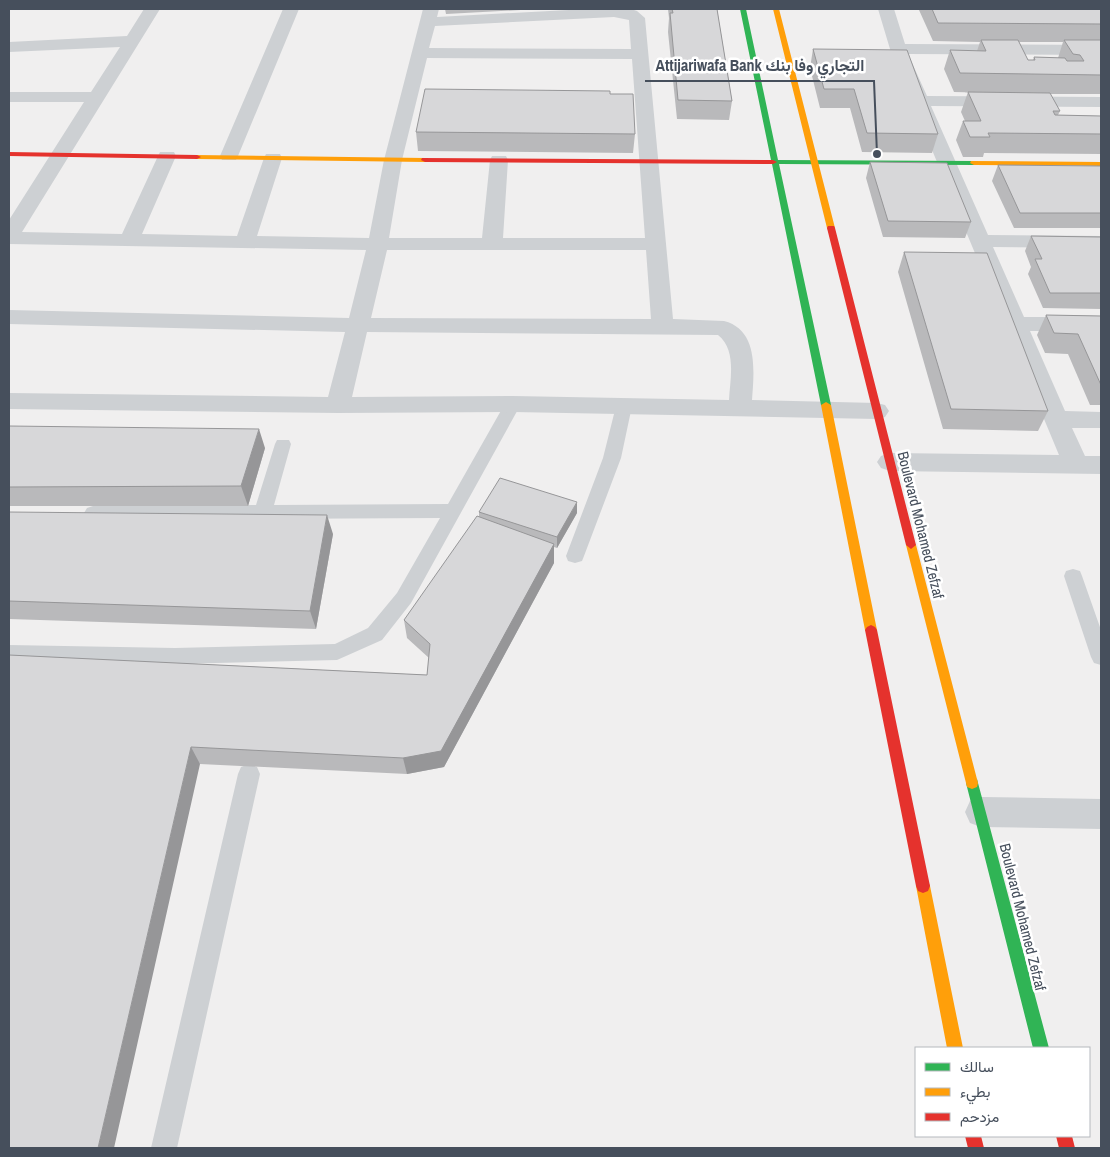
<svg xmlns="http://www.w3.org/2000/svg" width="1110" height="1157" viewBox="0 0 1110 1157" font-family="'Archivo Narrow',Vazirmatn,sans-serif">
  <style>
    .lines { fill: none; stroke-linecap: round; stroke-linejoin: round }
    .lane { fill: #cdd0d3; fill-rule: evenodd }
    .street { fill: #cdd0d3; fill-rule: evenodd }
    .fast { fill: #30b455; fill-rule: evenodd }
    .slow { fill: #ff9f0a; fill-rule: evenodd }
    .jam { fill: #e5322d; fill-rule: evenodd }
    .wall { fill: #b9b9bb; fill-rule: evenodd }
    .shaded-wall { fill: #969698 }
    .building { fill: #d7d7d9; stroke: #969698 }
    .labels { text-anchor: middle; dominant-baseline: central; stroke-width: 5; stroke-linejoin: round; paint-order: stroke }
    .street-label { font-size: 15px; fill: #464f5c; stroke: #fff }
    .leader { fill: none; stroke: #464f5c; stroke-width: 2 }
    .callout-dot { fill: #464f5c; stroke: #fff; stroke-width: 2 }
    .callout-label { font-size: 16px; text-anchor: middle; font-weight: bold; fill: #464f5c; stroke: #fff; stroke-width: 5; stroke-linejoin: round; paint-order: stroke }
  </style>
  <rect width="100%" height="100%" fill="#f0efef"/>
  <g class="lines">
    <!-- lane -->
    <path class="lane" d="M513 398 519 400 521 404 411 603 382 640 337 660 175 664 9 661V645L175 648 335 644 368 628 397 593 440 518 93 520 87 518 84 513 87 508 93 506 256 505 275 444 277 440H289L291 444 274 505 448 504 507 400Z
      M624 400 630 402 632 406 621 458 584 556 582 561 575 563 568 561 566 556 603 458 616 406 618 402Z
      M1073 569 1080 571 1082 576 1101 630V665L1094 663 1091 657 1064 576 1066 571Z
      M249 764 257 767 260 774 177 1148H151L238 774 241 767Z"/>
    <!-- street -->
    <path class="street" d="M144 9H160L22 232 122 234 158 156 160 152H174L176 156 142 234 237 236 264 158 266 154H280L282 158 257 236 369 238 384 160 423 9H439L437 17 587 9H631L637 11 645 18 673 319 724 321C759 330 754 372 752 400L877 403 885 405 889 411 885 417 877 419 513 412 338 413 9 409V393L328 397 345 332 9 324V310L349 318 366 250 9 244V220L84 102H9V92H91L120 47 9 52V42L127 36ZM614 17 629 20 631 49 429 48 435 26ZM427 58 632 59 645 238H503L508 160 506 156H492L490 160 482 238H389L402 160ZM387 250H646L651 319 371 318ZM367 332 718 335C737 350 730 379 729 400L513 396 352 397Z
      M283 9H299L238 156 236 160H222L220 156Z
      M878 9H894L905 44 1101 45V55L908 54 927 96 1101 97V107L931 106 988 235 1101 236V248L993 247 1024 317H1101V331H1030L1065 411 1101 412V428H1072L1085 456H1101V474L890 471 881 468 877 462 881 456 890 453 1059 455 890 49Z
      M981 797 1101 799V829L981 827 970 823 965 812 970 801Z"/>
    <!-- fast -->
    <path class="fast" d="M740 9H746L778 160 974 161 978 163 974 165 779 164 831 405 826 408 821 405 772 164 769 162 771 160Z
      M972 777 977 779 978 783 1049 1048H1033L966 783 967 779Z"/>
    <!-- slow -->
    <path class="slow" d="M773 9H779L835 228 834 230H828L827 228Z
      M194 155 425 158 429 160 425 162 197 159 193 157Z
      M971 161 1101 162V166L974 165 970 163Z
      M826 402 831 405 877 630 875 633H867L865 630 821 405Z
      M911 541 916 545 978 783 977 787 972 789 967 787 966 783 906 545Z
      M923 879 928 881 930 886 963 1048H947L916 886 918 881Z"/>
    <!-- jam -->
    <path class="jam" d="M9 152 197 155 201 157 197 159 9 156Z
      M422 158 773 160 777 162 773 164 425 162 421 160Z
      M828 226H834L835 228 916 545 911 549 906 545 827 228Z
      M871 625 875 627 877 630 930 886 928 891 923 893 918 891 916 886 865 630 867 627Z
      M965 1136H981L984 1148H968Z
      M1056 1136H1072L1075 1148H1059Z"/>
  </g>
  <!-- wall -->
  <path class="wall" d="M445 9H538L446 14Z
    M668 9H717L732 101 729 120 677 119 668 32 669 18Z
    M919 9H1101V94H1050L1060 111 1058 115 1101 116V154L984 153 983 157H963L956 140 963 121H965L961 112 968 92 997 93 954 92 944 69 950 50 977 51 980 42 933 41 919 10ZM1019 42H1063L1058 58 1034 57 1033 60H1028Z
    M813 49 938 134 932 153 862 152 850 108H820L810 68Z
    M610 94 635 134 633 153 418 151 416 132Z
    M870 162 971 222 965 238 883 237 866 178Z
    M998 165 1101 166V228H1014L992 181Z
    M1031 236 1101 237V309L1043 308 1028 274 1031 267 1025 251Z
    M904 252 1048 411 1038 431 943 429 898 272Z
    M1046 315 1101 316V405H1090L1068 354 1045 353 1037 335Z
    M9 426 265 448 248 506H9Z
    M9 512 333 534 316 629 9 619Z
    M479 512 577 513 557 548 554 547V563L444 767 407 774 200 764 9 655 427 675 429 658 407 638 404 620 479 517Z"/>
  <!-- shaded-wall -->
  <path class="shaded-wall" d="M259 429 265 448 248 506 241 486Z
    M577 502V513L557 548V537Z
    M327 515 333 534 316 629 310 611Z
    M554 544V563L444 767 407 774 403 758Z
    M191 747 200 764 114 1148H98Z"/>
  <!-- building -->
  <path class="building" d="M672 9H717L732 101 678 100 670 13H673Z
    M932 9H1101V24L938 23Z
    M981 40H1018L1028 60H1035L1034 57 1065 58 1067 61H1084L1080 55 1073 54 1064 40H1101V75L960 73 950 50 986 51Z
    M813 49 907 50 938 134 867 133 854 89H824Z
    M425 89 610 91V94H633L635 134 416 132Z
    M968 92 1050 93 1060 111H1053L1055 115 1101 116V134L988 133 990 137H970L963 121H981Z
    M870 162 947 163 971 222 888 221Z
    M998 165 1101 166V213H1020Z
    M1031 236 1101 237V293H1050L1035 259H1042Z
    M904 252 987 253 1048 411 951 409Z
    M1046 315 1101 316V385L1078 334 1054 333Z
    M9 426 259 429 241 486 9 487Z
    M500 478 577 502 557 537 479 512Z
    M9 512 327 515 310 611 9 601Z
    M477 516 554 544 441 751 403 758 191 747 98 1148H9V655L427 675 430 644 404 620Z"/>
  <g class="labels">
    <!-- street labels -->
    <g class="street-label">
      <text transform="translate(921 525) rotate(76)">Boulevard Mohamed Zefzaf</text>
      <text transform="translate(1023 917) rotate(76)">Boulevard Mohamed Zefzaf</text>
    </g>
  </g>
  <!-- callouts -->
  <path class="leader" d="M877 154L874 81H645"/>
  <circle class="callout-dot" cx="877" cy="154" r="5"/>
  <g class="callout-label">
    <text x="760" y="71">Attijariwafa Bank التجاري وفا بنك</text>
  </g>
  <!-- border -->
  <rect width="1110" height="1157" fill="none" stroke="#464f5c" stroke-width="20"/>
  <!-- legend -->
  <rect x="915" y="1047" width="175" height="90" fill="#ffffff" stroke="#b5b9be"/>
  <rect x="925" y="1063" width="25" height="8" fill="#30b455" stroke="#b5b9be"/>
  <text x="960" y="1072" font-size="15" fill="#464f5c">سالك</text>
  <rect x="925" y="1088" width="25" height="8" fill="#ff9f0a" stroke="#b5b9be"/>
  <text x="960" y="1097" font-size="15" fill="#464f5c">بطيء</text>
  <rect x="925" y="1113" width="25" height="8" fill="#e5322d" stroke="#b5b9be"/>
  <text x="960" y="1122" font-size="15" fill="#464f5c">مزدحم</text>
</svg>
